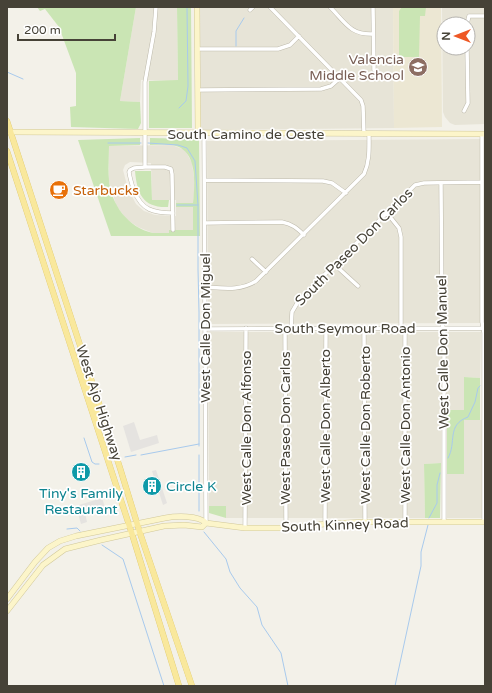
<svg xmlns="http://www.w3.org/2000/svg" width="492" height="693" viewBox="0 0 492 693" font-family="'Varela Round',sans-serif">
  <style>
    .residential { fill: #e7e4d7; fill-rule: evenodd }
    .education { fill: #ece7d3 }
    .green { fill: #cae5b4 }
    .parking { fill: #e5e3e0 }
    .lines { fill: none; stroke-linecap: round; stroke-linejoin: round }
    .stream { stroke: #a8caed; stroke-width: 1 }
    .street-casing { stroke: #bebaac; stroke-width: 4.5 }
    .secondary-casing { stroke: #d1c89a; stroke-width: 6 }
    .primary-casing { stroke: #ddc76c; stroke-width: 6 }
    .street { stroke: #fff; stroke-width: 3.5 }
    .secondary { stroke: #fcf5ca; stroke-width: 5 }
    .primary { stroke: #f9e89c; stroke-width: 5.5 }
    .labels { text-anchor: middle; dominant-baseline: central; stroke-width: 3.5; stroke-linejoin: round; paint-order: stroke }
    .education-label { font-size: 14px; fill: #785e54; stroke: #fff; text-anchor: end }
    .street-label { font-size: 14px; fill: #464237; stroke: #fff }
    .food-label { font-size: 14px; fill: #c56008; stroke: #fff; text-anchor: start }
    .culture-label { font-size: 14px; fill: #0d838f; stroke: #fff; text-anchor: start }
  </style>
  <rect width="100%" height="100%" fill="#f3f1e9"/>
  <!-- residential -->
  <path class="residential" d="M136 7H177L178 81 141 80 140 102 120 101Z
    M200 7H393L394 128 201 130Z
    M442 7H485V124L455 125 450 123 445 117 443 112ZM444 24H468V48H444Z
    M485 139V323L208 324 207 141Z
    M172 145 185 150 192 163 195 185 193 203H176V200H152L151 163 130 162 125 165 123 170 128 189 136 204 144 211 155 215 176 216V207H193V230H170L169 233H153L138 227 126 219 116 205 109 181V146Z
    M208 332H481L480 378 464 377V410H441V463L424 464 425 518H226V506H209Z
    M464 420H485V518H447V474H464Z"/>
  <!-- education -->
  <path class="education" d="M393 7H441L442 127 394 128Z"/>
  <!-- green -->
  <path class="green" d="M37 7H136L120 101 140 102 141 123 138 129 71 127 70 107 76 106V73L59 27 45 9 40 11Z
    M177 7H191L192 128H149V81L178 80Z
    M402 7H426L425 16H420L419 57H399V11Z
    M140 138V145L109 146C109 157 108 169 109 180 111 204 128 228 153 233 158 233 164 233 169 233V230H193V207H176V203H193C195 183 198 149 172 145 165 144 157 145 150 145V138L199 139 200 236H111L78 140Z
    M135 171H151L152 200H169L168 207C143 208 137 194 135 171Z
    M464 377 480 378V420H464V474H447V410H464Z
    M441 463 440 518H425L424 464Z
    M209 506H226V518L209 513Z"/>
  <!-- parking -->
  <path class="parking" d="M134 422 140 440 157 435 159 443 131 452 123 426Z
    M156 470 167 503 163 505 152 471Z
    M102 498 105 507 85 513 87 522 81 524 77 510 80 509 79 505Z"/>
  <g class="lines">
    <!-- stream -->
    <path class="stream" d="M236 46V31L244 18
      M7 72 23 79
      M179 108 186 101 188 86 187 7
      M108 143H141
      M148 143 178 145 187 148 195 161 198 205V269L199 312V446
      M177 205H198
      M84 438 92 462 95 464H99
      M141 455 199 444
      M199 455V511
      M125 457 136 455
      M448 458C457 443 446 425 468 417L475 402 478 388 480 386
      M429 518 437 503V485L440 473
      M67 529 77 528 80 531
      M204 532 226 559 230 572 240 588 257 607 262 625 281 653 288 686
      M102 545 123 559 164 686
      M395 686 421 566V552L428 525"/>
    <defs>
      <path id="street" d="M156 7 154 32 145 82V167H165L171 169 172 174 173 230
        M270 7 361 100 363 106 364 134
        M330 7C345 22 350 35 373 34
        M373 7 374 70
        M250 10 253 7
        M467 24 469 16H485
        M198 49H278L290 45 299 36
        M198 90 321 89 331 86 340 78
        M464 111 468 103 467 48
        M204 134 206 523
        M482 134V322L484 333V522
        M145 167 134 168 130 170 129 172C130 178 132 185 134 191 142 210 153 213 173 213
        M205 180 323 181 332 183 346 193
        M441 183 442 322 444 333V522
        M387 213 399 228 401 237V328
        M205 223 282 222C292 224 297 228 304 235
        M252 259 266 272
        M335 265 358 286
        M205 287C223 288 241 291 256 281L364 174C370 161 369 148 369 134
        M285 328 286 528
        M291 328 292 312 299 300 415 185 424 183 482 182
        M364 328 365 522
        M205 329 484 328
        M405 522V328
        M325 524 326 328
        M245 528 246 328"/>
      <path id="secondary" d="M197 7 198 134
        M7 132 485 134
        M7 599 35 562 48 548 60 541 76 536 165 518C176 516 198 515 206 523L245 528H286L325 524 365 522H485
        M7 611 43 565 65 549 101 540 164 526 184 525 202 527 206 523"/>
      <path id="primary" d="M7 121 120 468 140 533 192 686
        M7 151 132 534 179 686
        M83 376 100 423 103 427 107 428"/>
    </defs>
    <!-- street casing -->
    <use href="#street" class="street-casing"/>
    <!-- secondary casing -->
    <use href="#secondary" class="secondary-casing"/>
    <!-- primary casing -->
    <use href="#primary" class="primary-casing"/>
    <!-- street -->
    <use href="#street" class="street"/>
    <!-- secondary -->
    <use href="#secondary" class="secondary"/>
    <!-- primary -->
    <use href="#primary" class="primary"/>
  </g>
  <!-- icons -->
  <defs>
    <symbol id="school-disc" viewBox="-11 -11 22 22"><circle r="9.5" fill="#8d6e63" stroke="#fff"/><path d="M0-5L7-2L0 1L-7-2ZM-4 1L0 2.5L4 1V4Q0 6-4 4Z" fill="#fff"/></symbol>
    <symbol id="cafe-disc" viewBox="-11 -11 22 22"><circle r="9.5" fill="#e8710a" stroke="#fff"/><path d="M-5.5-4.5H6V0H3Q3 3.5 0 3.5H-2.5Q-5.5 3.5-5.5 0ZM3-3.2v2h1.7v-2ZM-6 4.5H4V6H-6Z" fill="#fff"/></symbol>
    <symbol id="building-disc" viewBox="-11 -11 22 22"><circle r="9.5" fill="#0f9aa8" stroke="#fff"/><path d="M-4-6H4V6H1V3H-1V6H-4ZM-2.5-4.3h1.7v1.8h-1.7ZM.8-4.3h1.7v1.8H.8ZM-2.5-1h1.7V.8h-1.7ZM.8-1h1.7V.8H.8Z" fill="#fff"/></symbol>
  </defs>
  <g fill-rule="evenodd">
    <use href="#school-disc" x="407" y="56" width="22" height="22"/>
    <use href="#cafe-disc" x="48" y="179" width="22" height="22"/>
    <use href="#building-disc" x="70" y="461" width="22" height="22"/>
    <use href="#building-disc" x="141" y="475" width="22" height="22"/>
  </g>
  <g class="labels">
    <!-- education labels -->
    <g class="education-label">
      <text x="404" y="59">Valencia<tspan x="404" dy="16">Middle School</tspan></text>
    </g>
    <!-- street labels -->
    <g class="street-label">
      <text x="246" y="134">South Camino de Oeste</text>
      <text transform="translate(354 247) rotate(-45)">South Paseo Don Carlos</text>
      <text transform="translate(205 328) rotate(-90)">West Calle Don Miguel</text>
      <text x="345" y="328">South Seymour Road</text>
      <text transform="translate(443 352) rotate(-91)">West Calle Don Manuel</text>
      <text transform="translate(99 403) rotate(72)">West Ajo Highway</text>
      <text transform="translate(365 425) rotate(-90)">West Calle Don Roberto</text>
      <text transform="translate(405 425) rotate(-90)">West Calle Don Antonio</text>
      <text transform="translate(325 426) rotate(-90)">West Calle Don Alberto</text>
      <text transform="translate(246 428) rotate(-90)">West Calle Don Alfonso</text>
      <text transform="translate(285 428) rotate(-90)">West Paseo Don Carlos</text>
      <text transform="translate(345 525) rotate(-2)">South Kinney Road</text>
    </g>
    <!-- food labels -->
    <g class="food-label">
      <text x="73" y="190">Starbucks</text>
    </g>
    <!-- culture labels -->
    <g class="culture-label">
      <text x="166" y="486">Circle K</text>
      <text x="81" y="493" text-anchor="middle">Tiny's Family<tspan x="81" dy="16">Restaurant</tspan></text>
    </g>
  </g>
  <!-- border -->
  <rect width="492" height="693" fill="none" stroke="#464237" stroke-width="16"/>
  <!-- north arrow -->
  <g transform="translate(456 36) rotate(270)"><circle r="19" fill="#ffffff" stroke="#b5b3af"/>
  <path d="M0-3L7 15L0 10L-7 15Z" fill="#ee5825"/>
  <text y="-6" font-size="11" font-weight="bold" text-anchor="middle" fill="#464237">N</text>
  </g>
  <!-- scale -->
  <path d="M18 34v6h97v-6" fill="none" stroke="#464237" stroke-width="2"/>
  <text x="24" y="34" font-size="12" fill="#464237" stroke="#ffffff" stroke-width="3" paint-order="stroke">200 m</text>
</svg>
